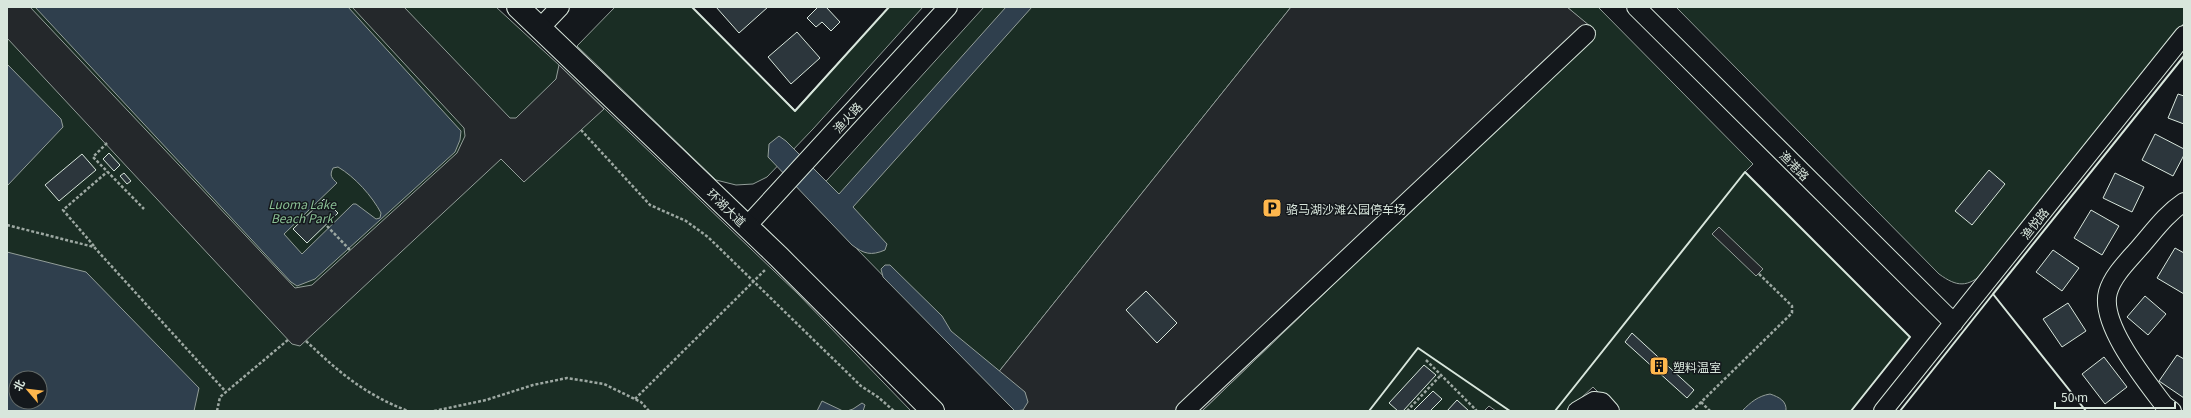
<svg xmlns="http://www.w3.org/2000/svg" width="2191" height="418" viewBox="0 0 2191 418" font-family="Georgia,'Noto Sans SC',serif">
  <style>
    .green { fill: #1a2d24; stroke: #939e99; fill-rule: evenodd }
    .parking { fill: #24282b; stroke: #939e99 }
    .water { fill: #2f3f4d; stroke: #939e99; fill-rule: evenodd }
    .building { fill: #2c363c; stroke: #d8e6dc }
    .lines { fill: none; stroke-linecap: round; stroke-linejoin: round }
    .minor-casing { stroke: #d8e6dc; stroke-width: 20 }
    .major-casing { stroke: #d8e6dc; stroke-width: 24 }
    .path { stroke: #9da8a2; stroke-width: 2.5; stroke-dasharray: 3 2; stroke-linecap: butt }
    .minor { stroke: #14181c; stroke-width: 18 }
    .major { stroke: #14181c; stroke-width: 22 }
    .wall { stroke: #d8e6dc; stroke-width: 2 }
    .labels { text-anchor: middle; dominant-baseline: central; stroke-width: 3; stroke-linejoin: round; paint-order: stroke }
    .street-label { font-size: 12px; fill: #d8e6dc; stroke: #14181c }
    .park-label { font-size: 12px; font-style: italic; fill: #8ac095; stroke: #14181c }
    .poi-label { font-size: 12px; fill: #d8e6dc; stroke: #14181c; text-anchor: start }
  </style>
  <rect width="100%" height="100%" fill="#14181c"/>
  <!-- green -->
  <path class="green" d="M7 7H496L559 65 798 294 911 411H7ZM16 378H40V402H16Z
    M615 7H692L795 110 889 7H923L813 129 767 177 753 184 736 185 716 180 577 46Z
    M984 7H1291L989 384 809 200Z
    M1567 7H1598L1753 164 1745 172 1910 337 1851 411H1617L1593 387 1567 411H1496L1489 406 1484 411H1202L1596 32Z
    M1676 7H2184V23L1985 272C1967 288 1957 287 1939 274Z"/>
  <!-- parking -->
  <path class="parking" d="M7 7H30L295 288 312 285 457 153 465 136 464 128 352 7H404L510 118H516L556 79 559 65 604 109 524 182 501 159 300 346 292 344 7 38Z
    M1291 7H1567L1596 31 1202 411H1015L989 384Z
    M1719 227 1763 269 1756 276 1712 234Z"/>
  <!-- water -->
  <path class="water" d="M35 7H348L461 131 460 140 455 152 315 279 297 286 291 282ZM338 167C355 177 372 196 381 213L380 218 376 219 356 204H353L302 254 284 234 337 183C332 178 329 176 333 168Z
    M1006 7H1032L853 207 887 244 885 250C871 256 864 254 852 245L768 157 769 144 779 136 786 141 839 194Z
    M7 64 61 119 63 127 7 186Z
    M7 252 86 272 199 388 194 411H7ZM16 378H40V402H16Z
    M885 265H890L942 316 951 331 1025 392 1028 402 1023 410 1015 411 883 277 881 269Z
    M1770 394C1779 397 1787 401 1786 411H1742C1751 402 1758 396 1770 394Z
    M822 401 843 411H817Z
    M862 403 865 405 863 411H847L853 409Z"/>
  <!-- building -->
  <path class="building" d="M716 7H768L739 33Z
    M818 7H826L840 22 831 31 822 22 816 27 807 18Z
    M797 32 820 58 791 84 768 57Z
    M2178 94 2184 96V124L2168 118Z
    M2155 134 2184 149V155L2173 176 2142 160Z
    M109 153 120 165 114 171 103 159Z
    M82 154 96 170 59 201 45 185Z
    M1989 170 2005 184 1972 225 1955 211Z
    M124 173 131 181 127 184 120 176Z
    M2115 173 2144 187 2132 212 2103 198Z
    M324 199 338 213 307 243 293 229Z
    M2091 210 2119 226 2102 255 2074 238Z
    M2175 248 2184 253V294L2157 278Z
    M2053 250 2079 268 2062 291 2036 272Z
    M1146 291 1177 323 1157 343 1126 310Z
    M2145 296 2166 314 2148 335 2127 317Z
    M2068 303 2086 331 2062 347 2043 319Z
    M1632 333 1694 390 1687 398 1625 342Z
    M2177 355 2184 359V398L2159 381Z
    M2104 357 2127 387 2105 404 2082 374Z
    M1424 365 1436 375 1403 411H1398L1389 403Z
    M1433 391 1442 399 1430 411H1413Z
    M1457 400 1469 411H1447Z"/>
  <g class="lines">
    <defs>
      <path id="minor" d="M1636 7 1954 323
        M540 28 560 7
        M747 226 948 7
        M1185 411 1586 34
        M1577 411 1594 401 1602 402 1610 411
        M1883 411 2184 35
        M2172 411 2164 405C2146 381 2099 324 2108 292 2113 275 2128 261 2140 247 2154 231 2166 214 2184 202"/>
      <path id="major" d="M518 7 779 257 933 411"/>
    </defs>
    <!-- minor casing -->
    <use href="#minor" class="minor-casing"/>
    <!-- major casing -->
    <use href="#major" class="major-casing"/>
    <!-- path -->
    <path class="path" d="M581 130 650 205 686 221 708 237 861 386 878 397 894 411
      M107 143 93 157 144 209
      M7 225 94 247 226 392
      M327 226 350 250
      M94 246 63 210 107 172
      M306 341C340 373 364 394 408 411
      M1426 360 1476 410 1475 411
      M635 399 765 270
      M1701 402 1710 411
      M217 411 220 397 289 339
      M434 411 486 400 533 385 567 378 604 384 641 402 649 411
      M1407 411 1441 375
      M1692 411 1792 313V306L1758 273"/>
    <!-- minor -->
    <use href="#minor" class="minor"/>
    <!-- major -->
    <use href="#major" class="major"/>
    <!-- wall -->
    <path class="wall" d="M692 7 795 111 889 7
      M1369 411 1418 348 1510 411
      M1555 411 1745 172 1910 337 1851 411
      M1900 411 1993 294
      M2086 411 1993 294 2184 56"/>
  </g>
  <!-- icons -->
  <defs>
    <symbol id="parking-square" viewBox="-11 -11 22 22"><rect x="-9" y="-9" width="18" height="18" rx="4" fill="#ffb74d" stroke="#14181c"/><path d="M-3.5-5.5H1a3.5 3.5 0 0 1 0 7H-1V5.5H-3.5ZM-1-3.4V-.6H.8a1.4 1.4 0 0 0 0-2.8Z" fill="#111"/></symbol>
    <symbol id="building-square" viewBox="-11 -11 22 22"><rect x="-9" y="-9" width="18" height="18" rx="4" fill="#ffb74d" stroke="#14181c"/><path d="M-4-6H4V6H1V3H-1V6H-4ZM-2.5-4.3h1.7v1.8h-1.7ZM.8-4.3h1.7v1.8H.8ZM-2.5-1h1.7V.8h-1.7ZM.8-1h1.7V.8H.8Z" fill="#111"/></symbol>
  </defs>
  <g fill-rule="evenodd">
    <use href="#parking-square" x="1261" y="197" width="22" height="22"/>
    <use href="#building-square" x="1648" y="355" width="22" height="22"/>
  </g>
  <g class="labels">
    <!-- street labels -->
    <g class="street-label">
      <text transform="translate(847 117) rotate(-48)">渔火路</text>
      <text transform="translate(1795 165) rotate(45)">渔港路</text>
      <text transform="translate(727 207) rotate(44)">环湖大道</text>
      <text transform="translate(2034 223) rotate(-51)">渔悦路</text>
    </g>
    <!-- park labels -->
    <g class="park-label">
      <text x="302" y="203">Luoma Lake<tspan x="302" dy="14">Beach Park</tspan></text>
    </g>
    <!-- poi labels -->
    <g class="poi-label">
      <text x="1286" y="208">骆马湖沙滩公园停车场</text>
      <text x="1673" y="366">塑料温室</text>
    </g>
  </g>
  <!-- border -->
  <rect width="2191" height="418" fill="none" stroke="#d8e6dc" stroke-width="16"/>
  <!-- north arrow -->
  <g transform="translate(28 390) rotate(298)"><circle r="19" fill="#14181c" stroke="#626a69"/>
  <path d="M0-3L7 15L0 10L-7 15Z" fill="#ffb74d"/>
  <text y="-6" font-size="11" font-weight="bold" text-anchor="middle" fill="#d8e6dc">北</text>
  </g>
  <!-- scale -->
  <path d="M2055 402v6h120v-6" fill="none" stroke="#d8e6dc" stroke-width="2"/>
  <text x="2061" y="402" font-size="12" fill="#d8e6dc" stroke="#14181c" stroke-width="3" paint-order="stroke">50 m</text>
</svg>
